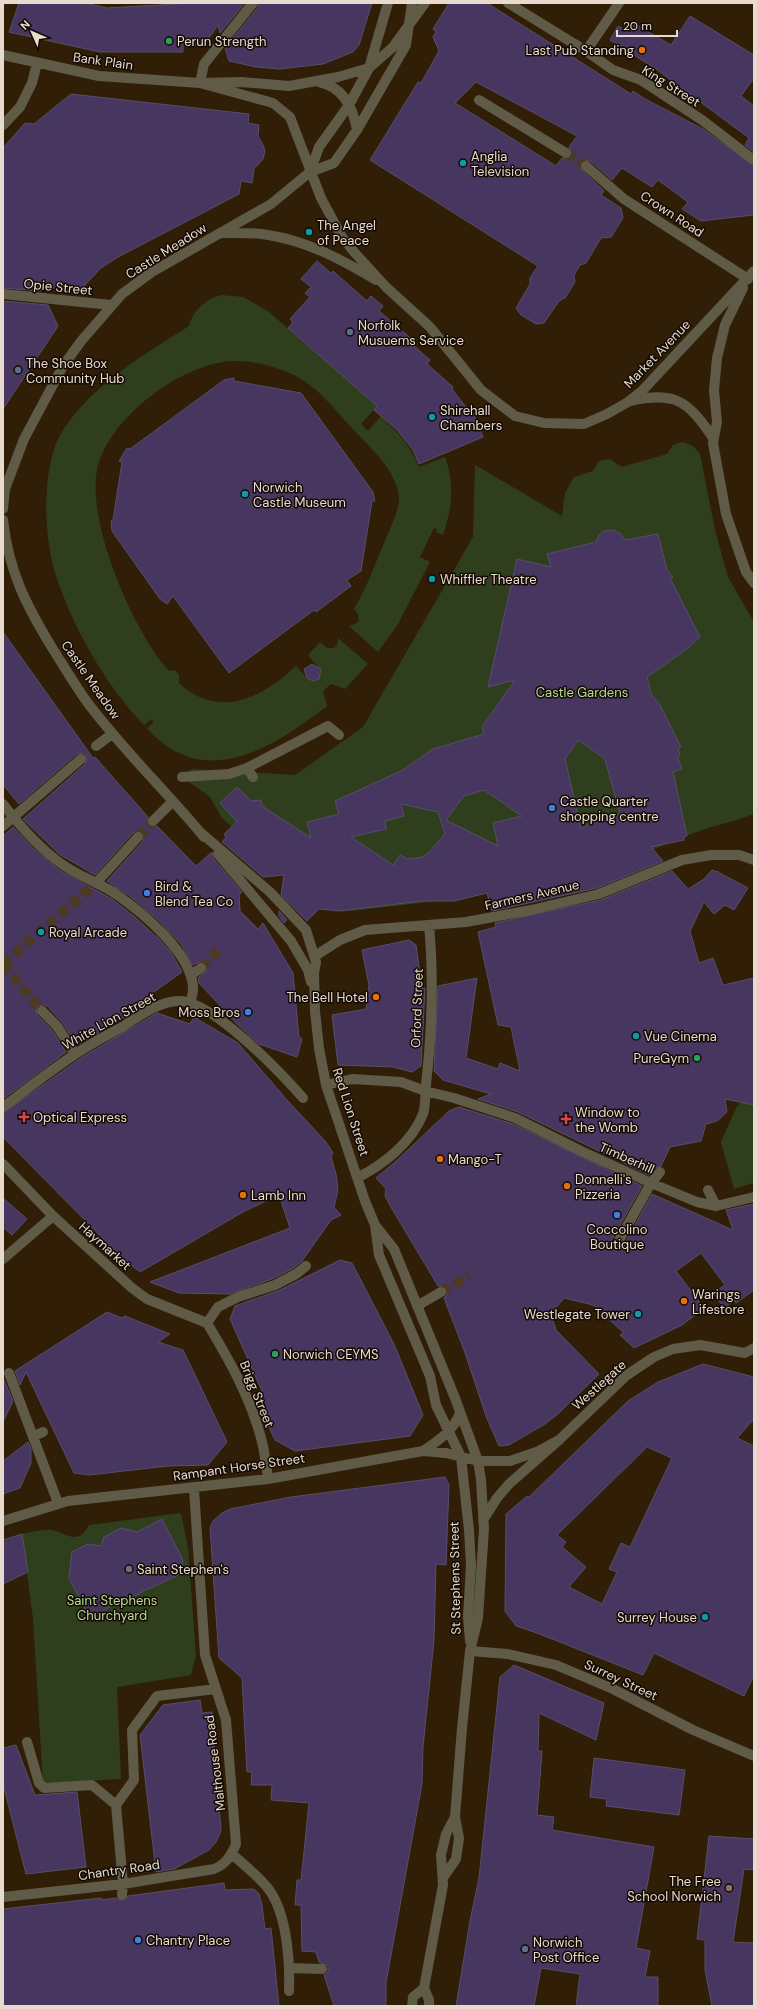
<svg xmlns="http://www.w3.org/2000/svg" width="757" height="2009" viewBox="0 0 757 2009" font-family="'DM Sans',sans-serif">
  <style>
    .green { fill: #2f3f1d }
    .building { fill: #463660; stroke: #574e69; fill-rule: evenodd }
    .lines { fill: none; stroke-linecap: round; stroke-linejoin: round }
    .minor-tunnel { stroke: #4c3a25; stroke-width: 10; stroke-dasharray: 10 5; stroke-linecap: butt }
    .minor { stroke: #605b46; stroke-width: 10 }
    .leisure-dot { fill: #2e9e5b; stroke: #120a03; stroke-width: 1.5 }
    .food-dot { fill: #e8710a; stroke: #120a03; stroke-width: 1.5 }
    .culture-dot { fill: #0f9aa8; stroke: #120a03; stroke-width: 1.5 }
    .service-dot { fill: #5c6f8a; stroke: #120a03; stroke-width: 1.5 }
    .shop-dot { fill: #3f7fe0; stroke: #120a03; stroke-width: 1.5 }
    .health-dot { fill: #e0444e; stroke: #120a03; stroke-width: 1.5 }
    .worship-dot { fill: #6b7280; stroke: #120a03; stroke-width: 1.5 }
    .education-dot { fill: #8d6e63; stroke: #120a03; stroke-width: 1.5 }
    .labels { text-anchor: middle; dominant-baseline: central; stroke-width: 3; stroke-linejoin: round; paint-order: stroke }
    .poi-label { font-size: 13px; fill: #e8dbce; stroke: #120a03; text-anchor: start }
    .street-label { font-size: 13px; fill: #e8dbce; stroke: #120a03 }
    .park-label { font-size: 13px; fill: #b8dc95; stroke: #120a03 }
  </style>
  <rect width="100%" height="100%" fill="#301e07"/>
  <!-- green -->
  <path class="green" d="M221 295 243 297 269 312 377 406 361 424 368 431 383 414V419C399 433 411 447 419 467L445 457C455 484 452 508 443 535L436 532 437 529 434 528 420 557 430 562 398 624 378 652 349 626 355 624 359 621 358 614 354 609C367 587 375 564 385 541 390 528 397 515 399 502 400 495 397 487 394 480 386 460 366 444 352 428 335 410 317 386 294 375 276 367 252 360 232 361 182 363 107 419 97 470 87 524 132 627 166 668L170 671 175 670 179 675V683C219 720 262 698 296 666L307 678 315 681 319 678 321 671 308 655 320 642 327 648H334L337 645 338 638 368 664 345 689 331 684 323 691 327 706C274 747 204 793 147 728L154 722 151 719 144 725C105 685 70 623 54 569 47 543 45 514 47 487 49 467 52 447 63 430 94 383 144 355 189 326 193 310 206 299 221 295Z
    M683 442 693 446 700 454 715 530 728 577 754 622V814C733 822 711 826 691 834 662 845 633 860 603 868 520 892 435 902 350 911L327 889 266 857 222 818 210 797 182 777 192 769 295 775 363 727 473 537 475 465 562 516 565 493 574 477 593 471 599 461 610 459 622 467 667 454 673 445Z
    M754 1093V1183L734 1189 721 1142 737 1106Z
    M181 1513 188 1548 196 1656 191 1675 117 1687 121 1779 43 1783 33 1619 22 1534C30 1532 41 1530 50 1530 66 1531 77 1548 89 1525Z"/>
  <!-- building -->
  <path class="building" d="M19 3H85L107 8 195 3H245L220 33 218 25 204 45H183V52H100L9 32Z
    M259 3H372L359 45 353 52 323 64 280 69 256 67 229 61 225 48 258 7Z
    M449 3H487L631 94 633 91 645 99 703 129 754 166V215L701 221 682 209 688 202 658 180 652 187 622 168 612 180 590 161 584 160 580 164V168L604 191 601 195 621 208 623 218 611 237 601 238 586 263 580 265 574 275 575 282 565 298 559 301 544 323 536 324 521 315 516 308 530 284V278L538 266 370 160 418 82 421 83 439 51 433 37 436 32 433 29ZM476 82 577 136 569 147 572 153 571 157 566 159 562 158 556 166 455 103Z
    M690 16 754 55V78L741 96 754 106V152L745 145 749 138 656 69 610 40 618 26 630 33 635 24 671 45Z
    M71 94 249 114 248 123 259 125 258 136 263 145 265 151 263 159 254 169 252 183 241 181 239 194 118 257 101 268 80 290 39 287 41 291 3 288V148L25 123 34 124Z
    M317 261 331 273 333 271 367 301 371 296 383 306 379 311 414 341 412 344 430 360 427 364 453 387 452 389 469 411 472 410 483 437 419 464 413 450 397 430 374 410 377 406 288 328 293 322 290 319 310 297 305 293 311 287 301 279Z
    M3 301 48 305 58 326 3 409Z
    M234 378V381L301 393 373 492 375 501H372L361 571 347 580 351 586 316 612 314 610 229 673 173 596 167 604 160 599 112 531 111 521 113 520 122 462 119 461 127 448 130 449 224 380Z
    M612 530 620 533 625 540 658 534 667 570 673 577 670 578 700 637 687 649 647 677 651 694 660 705 681 747 678 748 680 756H677L682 769 673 772 687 836 684 837V840L651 847 663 861 597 888 492 911 487 893 454 901H421L340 911 319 909 307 921 281 895 284 875 263 877 222 842 226 837 224 834 237 822 220 803 237 787 251 801 261 800 262 806 311 838 307 822 339 814 335 801 401 771 433 749 484 734 482 727 515 680 488 687 517 559 551 567 547 554 596 542 599 535 604 531ZM578 740 605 759 620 814 595 820 581 829 565 759ZM484 790 522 816 493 823 498 846 446 820 464 796ZM401 804 438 812 445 834 430 851 423 857 407 859 400 855 393 865 351 837 386 829 385 821 404 816Z
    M3 632 93 758 95 757 148 817 147 820 148 825 152 827 157 826 196 866 212 852 213 858 242 892 239 895 240 911 258 929 263 923 293 973 299 1037 302 1039 297 1057 259 1044 237 1024 199 983 198 978 207 970 206 964 200 962 193 965 181 944 157 919 131 897 107 881 143 841 144 835 142 832 136 831 133 833 95 875 59 854 23 819 85 764 87 758 84 753 77 754 19 804 3 785Z
    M312 664 321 669 319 679 313 681 307 678 304 669Z
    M13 827 34 849 59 870 112 899 135 917 160 940 171 952 182 972 134 1006 140 1008 77 1045 62 1022 47 1006 43 1005 38 1006 36 1010 37 1015 52 1030 66 1052 3 1099V836Z
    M712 870 717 872 718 871V872L748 888 734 910 725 905 714 914 704 902 690 931 699 963 713 958 723 985 754 978V1105L725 1099 727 1112 717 1121 706 1124 701 1141 670 1147 661 1166 655 1168 649 1175 518 1112 478 1099 491 1094 443 1080 434 1071 438 986 477 978 466 1058 498 1069 500 1063 520 1071 511 1027 498 1025 478 932 496 927 495 923 601 900 672 871 688 889 704 879Z
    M279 911 287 920 284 923 279 916Z
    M409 940 416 945 422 989 425 988 421 1066 412 1072 393 1067 338 1065 332 1015 366 1009 369 985 362 950Z
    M157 1013 190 1024 194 1017 238 1043 287 1100 326 1142 333 1153 331 1157 336 1174 338 1190 334 1207 341 1215 331 1220 302 1261 292 1269 272 1279 230 1294 179 1293 150 1282 290 1228 279 1195 243 1212 140 1272 123 1259 3 1137V1113L84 1056Z
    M459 1107 513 1124 642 1186 611 1241V1247L614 1250H620L623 1247 652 1194 733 1230 726 1210 754 1204V1290L736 1303 735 1300 724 1308 713 1293 725 1285 701 1253 676 1271 704 1308 682 1325 634 1348 620 1335 624 1333 593 1305 564 1298 551 1314 556 1330 599 1374 558 1414 545 1424 509 1445 499 1446 486 1416 464 1350 444 1298 447 1295V1289L444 1286H438L392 1209 385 1196 386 1189 376 1178 394 1163 449 1111Z
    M3 1198 27 1219 12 1235 3 1227Z
    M340 1260 352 1263 394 1344 423 1415 410 1436 295 1451 275 1440 254 1395 262 1391 230 1319 235 1306 280 1290Z
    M107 1312 122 1318 125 1316 170 1334 158 1342 183 1350 227 1442 208 1465 168 1466 89 1475 74 1473 26 1372 20 1385 15 1371Z
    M703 1364 754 1377V1419L737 1438 754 1446V1675L744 1696 654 1653 643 1675 537 1633 516 1626 505 1611 506 1514 527 1496 529 1497 628 1401 658 1382ZM647 1447 672 1458 630 1547 621 1543 609 1569 617 1572 602 1604 569 1587 586 1567 562 1547 566 1542 557 1535Z
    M3 1378 13 1401 3 1422Z
    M28 1442 31 1449V1463L20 1488 3 1494V1461Z
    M445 1477 449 1485 446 1565 436 1564 434 1640 423 1747 422 1784 386 1983V2006H334L324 1975 328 1972V1966L319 1962 316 1952 302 1951 301 1905H295L297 1880H301L309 1803 271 1800 272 1785H251L252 1772H247L242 1678 219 1658 210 1528 213 1521 222 1513 230 1509 291 1497Z
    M162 1519 182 1558 184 1572 149 1589V1588L128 1600 126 1598 90 1618 69 1578 72 1552 88 1544 101 1546 104 1537 121 1528 137 1532Z
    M22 1534 28 1572 3 1584V1540Z
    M514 1665 604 1703 596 1740 539 1713 538 1751H542L537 1815 554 1817 552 1830 654 1847 636 1948 650 1951 645 1977H658V2006H576L580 1974 541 1968 534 2006H456L470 1921 479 1878 500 1677Z
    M200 1700 202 1713 212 1712 221 1831 216 1842 209 1850 174 1869 156 1872 140 1735 163 1705Z
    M16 1745 35 1795 77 1792 86 1867 26 1874 3 1784V1748Z
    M594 1758 685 1770 679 1815 606 1806 607 1799 590 1797Z
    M709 1836 754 1839V1870L744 1869 733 1942 754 1943V2006H712L705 1970V1940L697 1939Z
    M224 1883 225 1890 254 1889 259 1894 262 1905 265 1929 271 1928 279 2006H3V1909L101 1898 102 1900 116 1898 122 1901 128 1896Z"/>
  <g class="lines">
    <!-- minor-tunnel -->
    <path class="minor-tunnel" d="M566 153 586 166
      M138 837 153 821
      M3 964 96 883
      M3 964 42 1011
      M201 968 219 949
      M441 1292 469 1275"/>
    <!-- minor -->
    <path class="minor" d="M508 3 586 51 613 70 641 80 702 120 754 160
      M586 51 619 3
      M3 55 99 76 200 83 241 82 289 86 338 77 369 68
      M369 68 388 3
      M319 82C343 87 353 107 357 130
      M200 83 273 103 290 117 321 198 342 237 354 252 386 287 430 327 481 390 515 416 544 423 584 424 607 414 628 402 642 391 754 271
      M200 83 204 64 253 3
      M479 100 566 153
      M3 125 20 107 32 83 37 63
      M586 166 624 199 748 279
      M310 172 319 147 349 105 369 68 393 47 425 3
      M222 233C237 233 253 232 268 235 308 241 342 260 376 280
      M743 288 725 325 717 358 714 390 717 422 713 443 726 514 746 572 754 583
      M3 294 111 305
      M630 401C676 391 688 401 713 438
      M3 509 5 489 24 439 63 366 82 340 122 294 152 272 271 204 310 172 334 163 357 130 406 45 412 3
      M3 520C9 571 25 603 51 646 63 665 74 684 87 702 123 750 166 791 204 837
      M96 746 112 734
      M247 768 253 777
      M182 777 229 774 247 768 328 726 339 735
      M3 804C19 825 40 849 63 865 79 876 99 883 116 894 143 913 193 954 193 989 193 994 191 999 190 1004
      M153 821 172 802
      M3 826 81 759
      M200 832 270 892 306 930 316 962 314 973 315 1011 319 1048 326 1085 365 1201 375 1225 394 1249 455 1398 478 1461 481 1480 484 1529 478 1618 470 1651 462 1728 455 1817 459 1838 456 1859 443 1878
      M218 854 291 941 308 970 311 982
      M96 883 138 837
      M315 956 340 940 365 930 466 922 531 910 599 894 682 860 711 855H739L754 860
      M191 975 201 968
      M42 1011 57 1026 75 1054
      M326 1085 352 1079 401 1082 425 1091 454 1098 515 1118 581 1151 651 1183 697 1202 716 1206 754 1197
      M3 1107C27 1089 50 1071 74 1055 90 1044 107 1035 124 1026 139 1016 160 1001 179 1001 213 1001 281 1073 303 1098
      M3 1164 53 1216 132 1288 147 1299 207 1323
      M359 1177C384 1164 412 1142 423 1114 426 1106 425 1093 426 1084 432 1031 434 978 429 925
      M708 1190 716 1206
      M375 1225 379 1255 430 1376 436 1405 461 1457 469 1530 471 1565 468 1617 470 1641
      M617 1244 651 1183 660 1172
      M3 1259 53 1216
      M417 1306 441 1292
      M207 1323C230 1361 253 1402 263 1446 265 1457 267 1468 268 1479
      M207 1323 218 1307 238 1297 275 1285 296 1274 306 1266
      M9 1373 58 1503
      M34 1436 43 1432
      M423 1451C438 1441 454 1430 460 1413
      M483 1520 497 1498 509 1484 559 1440 627 1375 654 1357 673 1349 700 1345 745 1353 754 1348
      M3 1521 68 1501 268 1479 423 1451 446 1453 478 1461H510L539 1451 559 1440
      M470 1651 508 1654 556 1665 613 1689 693 1730 754 1756
      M27 1742 39 1783 44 1788 92 1785 116 1805 134 1780 132 1730 157 1696 216 1689
      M116 1805 123 1884 122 1895
      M232 1854C245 1866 260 1877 270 1891 287 1916 290 1961 289 1991
      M3 1897 123 1884 214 1869C226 1864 231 1856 236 1844L226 1720 205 1655 194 1489
      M290 1968 322 1969
      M412 2006 413 1997 424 1988
      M429 2006V2000L424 1988 443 1885 441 1855 446 1834 455 1817"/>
  </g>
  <!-- markers -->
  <g class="leisure-dot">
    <circle cx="169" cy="41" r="4"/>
    <circle cx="697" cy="1058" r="4"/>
    <circle cx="275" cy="1354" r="4"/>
  </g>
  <g class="food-dot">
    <circle cx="642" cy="50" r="4"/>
    <circle cx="376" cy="997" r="4"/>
    <circle cx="440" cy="1159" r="4"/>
    <circle cx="567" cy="1186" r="4"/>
    <circle cx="243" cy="1195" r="4"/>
    <circle cx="684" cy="1301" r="4"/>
  </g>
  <g class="culture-dot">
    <circle cx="463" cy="163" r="4"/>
    <circle cx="309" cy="232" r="4"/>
    <circle cx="432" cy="417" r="4"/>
    <circle cx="245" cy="494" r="4"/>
    <circle cx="432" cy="579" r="4"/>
    <circle cx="41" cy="932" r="4"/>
    <circle cx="636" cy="1036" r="4"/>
    <circle cx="638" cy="1314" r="4"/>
    <circle cx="705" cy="1617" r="4"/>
  </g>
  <g class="service-dot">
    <circle cx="350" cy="332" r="4"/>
    <circle cx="18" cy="370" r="4"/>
    <circle cx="525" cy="1949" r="4"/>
  </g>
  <g class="shop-dot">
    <circle cx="552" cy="808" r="4"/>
    <circle cx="147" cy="893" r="4"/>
    <circle cx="248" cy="1012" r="4"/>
    <circle cx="617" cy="1215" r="4"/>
    <circle cx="138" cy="1940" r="4"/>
  </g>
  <g class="health-dot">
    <path d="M22 1111h4v4h4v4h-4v4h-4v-4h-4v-4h4z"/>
    <path d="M564 1113h4v4h4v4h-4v4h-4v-4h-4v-4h4z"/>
  </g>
  <circle class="worship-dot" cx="129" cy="1569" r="4"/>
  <circle class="education-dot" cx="729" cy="1888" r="4"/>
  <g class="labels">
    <!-- poi labels -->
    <g class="poi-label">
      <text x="177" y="41">Perun Strength</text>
      <text x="634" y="50" text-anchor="end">Last Pub Standing</text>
      <text x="471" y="156">Anglia<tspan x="471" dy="15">Television</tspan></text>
      <text x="317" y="225">The Angel<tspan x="317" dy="15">of Peace</tspan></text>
      <text x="358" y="325">Norfolk<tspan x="358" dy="15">Musuems Service</tspan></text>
      <text x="26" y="363">The Shoe Box<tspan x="26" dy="15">Community Hub</tspan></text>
      <text x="440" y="410">Shirehall<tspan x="440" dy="15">Chambers</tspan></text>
      <text x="253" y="487">Norwich<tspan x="253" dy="15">Castle Museum</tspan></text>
      <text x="440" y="579">Whiffler Theatre</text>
      <text x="560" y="801">Castle Quarter<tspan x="560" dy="15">shopping centre</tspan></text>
      <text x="155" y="886">Bird &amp;<tspan x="155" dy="15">Blend Tea Co</tspan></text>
      <text x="49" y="932">Royal Arcade</text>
      <text x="368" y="997" text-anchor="end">The Bell Hotel</text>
      <text x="240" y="1012" text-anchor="end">Moss Bros</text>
      <text x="644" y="1036">Vue Cinema</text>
      <text x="689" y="1058" text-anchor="end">PureGym</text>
      <text x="575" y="1112">Window to<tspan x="575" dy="15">the Womb</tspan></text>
      <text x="33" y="1117">Optical Express</text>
      <text x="448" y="1159">Mango-T</text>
      <text x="575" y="1179">Donnelli's<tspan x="575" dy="15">Pizzeria</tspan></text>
      <text x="251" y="1195">Lamb Inn</text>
      <text x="617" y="1229" text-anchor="middle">Coccolino<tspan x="617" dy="15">Boutique</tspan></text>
      <text x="692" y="1294">Warings<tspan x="692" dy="15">Lifestore</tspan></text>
      <text x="630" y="1314" text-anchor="end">Westlegate Tower</text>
      <text x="283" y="1354">Norwich CEYMS</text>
      <text x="137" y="1569">Saint Stephen's</text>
      <text x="697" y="1617" text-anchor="end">Surrey House</text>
      <text x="721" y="1881" text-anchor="end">The Free<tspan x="721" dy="15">School Norwich</tspan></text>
      <text x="146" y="1940">Chantry Place</text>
      <text x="533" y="1942">Norwich<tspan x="533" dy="15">Post Office</tspan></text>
    </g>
    <!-- street labels -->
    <g class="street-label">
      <text transform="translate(103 61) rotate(8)">Bank Plain</text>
      <text transform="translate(671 86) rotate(32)">King Street</text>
      <text transform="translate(672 214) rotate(33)">Crown Road</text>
      <text transform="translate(166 251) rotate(-32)">Castle Meadow</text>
      <text transform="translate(58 287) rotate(6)">Opie Street</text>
      <text transform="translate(657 354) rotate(-46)">Market Avenue</text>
      <text transform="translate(91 680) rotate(55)">Castle Meadow</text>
      <text transform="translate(532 895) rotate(-13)">Farmers Avenue</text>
      <text transform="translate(417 1008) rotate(-88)">Orford Street</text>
      <text transform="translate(109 1021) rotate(-29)">White Lion Street</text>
      <text transform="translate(351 1112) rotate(72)">Red Lion Street</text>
      <text transform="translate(627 1158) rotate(24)">Timberhill</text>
      <text transform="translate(105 1246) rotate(42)">Haymarket</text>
      <text transform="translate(599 1385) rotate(-42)">Westlegate</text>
      <text transform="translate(257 1394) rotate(68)">Brigg Street</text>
      <text transform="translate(239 1467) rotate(-8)">Rampant Horse Street</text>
      <text transform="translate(455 1578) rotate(-91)">St Stephens Street</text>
      <text transform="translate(621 1680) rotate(25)">Surrey Street</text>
      <text transform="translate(215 1763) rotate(-97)">Malthouse Road</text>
      <text transform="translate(119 1870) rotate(-8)">Chantry Road</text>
    </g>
    <!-- park labels -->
    <g class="park-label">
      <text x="582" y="692">Castle Gardens</text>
      <text x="112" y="1600">Saint Stephens<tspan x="112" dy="15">Churchyard</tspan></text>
    </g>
  </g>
  <!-- border -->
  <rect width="757" height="2009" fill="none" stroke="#e8dbce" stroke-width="8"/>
  <!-- north arrow -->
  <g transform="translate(32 32) rotate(315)" stroke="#120a03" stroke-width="3" paint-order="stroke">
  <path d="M0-3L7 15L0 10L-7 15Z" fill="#e8dbce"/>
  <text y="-6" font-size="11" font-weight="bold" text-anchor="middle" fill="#e8dbce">N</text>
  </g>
  <!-- scale -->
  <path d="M617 30v6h60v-6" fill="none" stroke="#e8dbce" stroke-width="2"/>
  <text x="623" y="30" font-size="12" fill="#e8dbce" stroke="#120a03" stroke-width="3" paint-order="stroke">20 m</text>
</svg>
